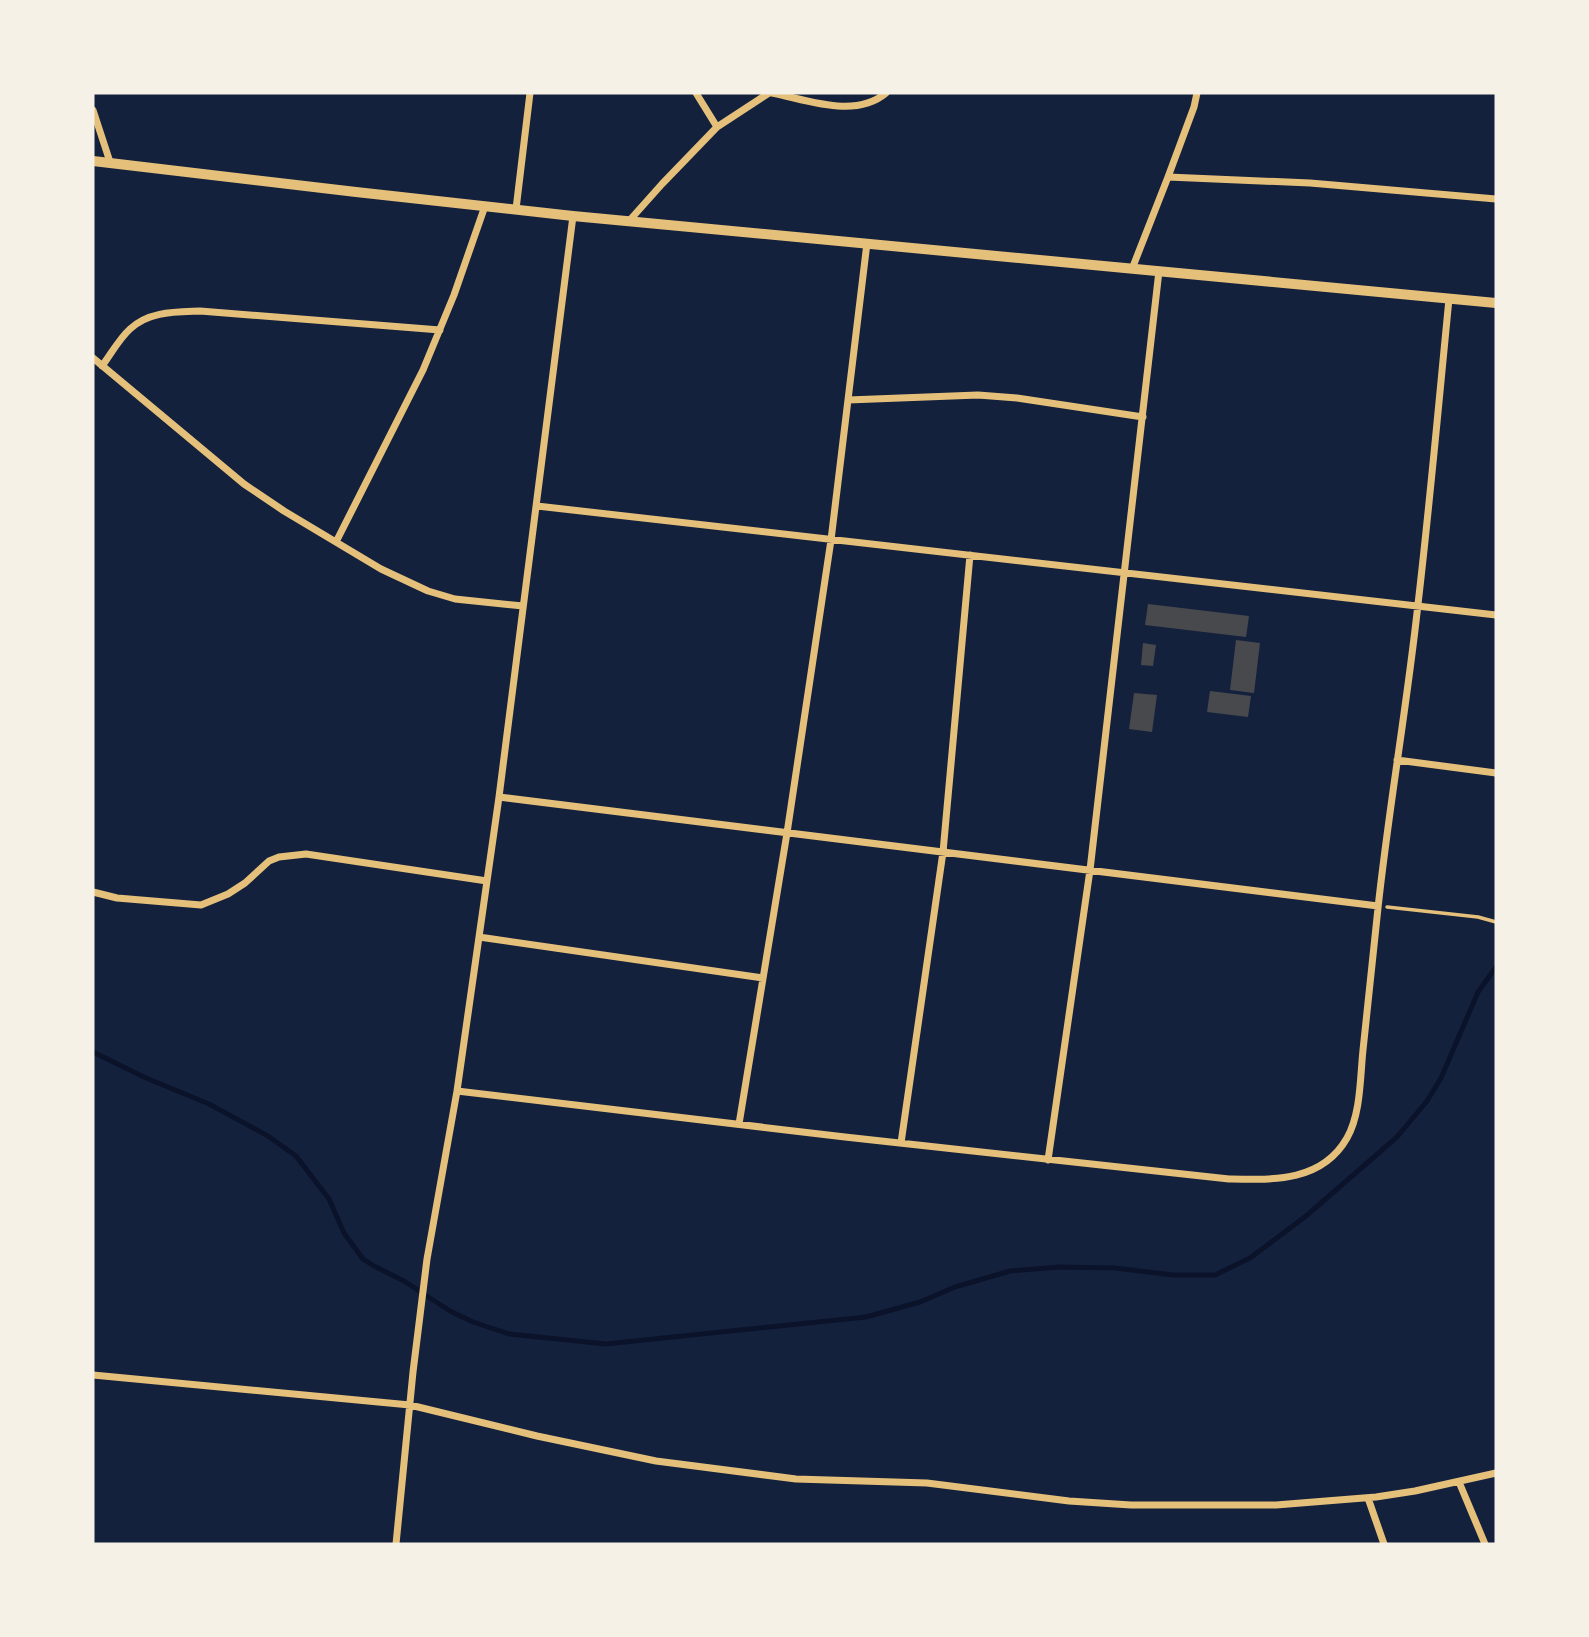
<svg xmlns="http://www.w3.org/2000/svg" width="1589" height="1637" viewBox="0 0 1589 1637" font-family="'DejaVu Sans',sans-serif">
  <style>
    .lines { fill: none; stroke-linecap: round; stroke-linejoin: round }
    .stream { stroke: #0b132b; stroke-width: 5 }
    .building { fill: #48494c }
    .path { stroke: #e5c07b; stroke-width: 3.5 }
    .minor { stroke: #e5c07b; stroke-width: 7 }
    .secondary { stroke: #e5c07b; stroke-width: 10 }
  </style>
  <rect width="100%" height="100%" fill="#14213d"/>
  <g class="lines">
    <!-- stream -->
    <path class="stream" d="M93 1052 146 1078 209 1104 268 1136 296 1156 329 1199 344 1233 363 1259 374 1266 404 1281 450 1311 473 1322 509 1334 606 1344 866 1317 920 1302 955 1287 1010 1271 1059 1267 1115 1268 1173 1275H1215L1250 1258 1306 1216 1397 1137 1427 1101 1441 1078 1478 992 1496 967"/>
  </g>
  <!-- building -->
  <path class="building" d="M1148 604 1249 616 1246 637 1145 625Z
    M1236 640 1260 643 1254 693 1230 690Z
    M1143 643 1156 645 1153 666 1141 665Z
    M1210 691 1251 696 1248 717 1207 712Z
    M1134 693 1157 695 1152 732 1129 729Z"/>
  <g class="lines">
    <!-- path -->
    <path class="path" d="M1387 907 1478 917 1496 922"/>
    <!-- minor -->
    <path class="minor" d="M696 93 717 127
      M772 93C808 100 855 119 886 93
      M93 110 110 162
      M1168 177 1310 183 1496 199
      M516 209 530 93
      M629 221 662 184 717 127 769 93
      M1132 269 1168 177 1194 107 1197 93
      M93 358 244 484 284 511 381 569 428 591 455 599 523 606
      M102 366C111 354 119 339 130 329 149 311 176 312 200 311L440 330
      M848 400 978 395 1017 398 1143 417
      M537 506 1496 615
      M336 542 423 370 454 295 485 206
      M1397 760 1496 773
      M499 797 1378 906
      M93 892 117 898 201 905 228 894 245 883 269 861 279 857 306 854 487 881
      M479 937 763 978
      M457 1091 845 1137 1229 1179C1273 1180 1322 1182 1347 1138 1361 1113 1360 1078 1363 1050 1368 1003 1373 955 1378 908 1389 806 1407 706 1418 604 1430 502 1439 400 1449 299
      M739 1124 787 833 831 540 867 243
      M901 1143 943 852 970 555
      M1048 1160 1090 870 1159 271
      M93 1375 410 1405 537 1436 656 1461 796 1479 927 1483 1069 1501 1131 1505H1276L1376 1497 1415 1491 1496 1473
      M1459 1482 1485 1544
      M1368 1498 1384 1544
      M396 1544 413 1372 427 1259 457 1091 499 797 573 216"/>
    <!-- secondary -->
    <path class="secondary" d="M93 161 356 192 573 216 1496 303"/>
  </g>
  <!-- border -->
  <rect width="1589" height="1637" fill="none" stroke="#f6f1e7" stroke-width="189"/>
</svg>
